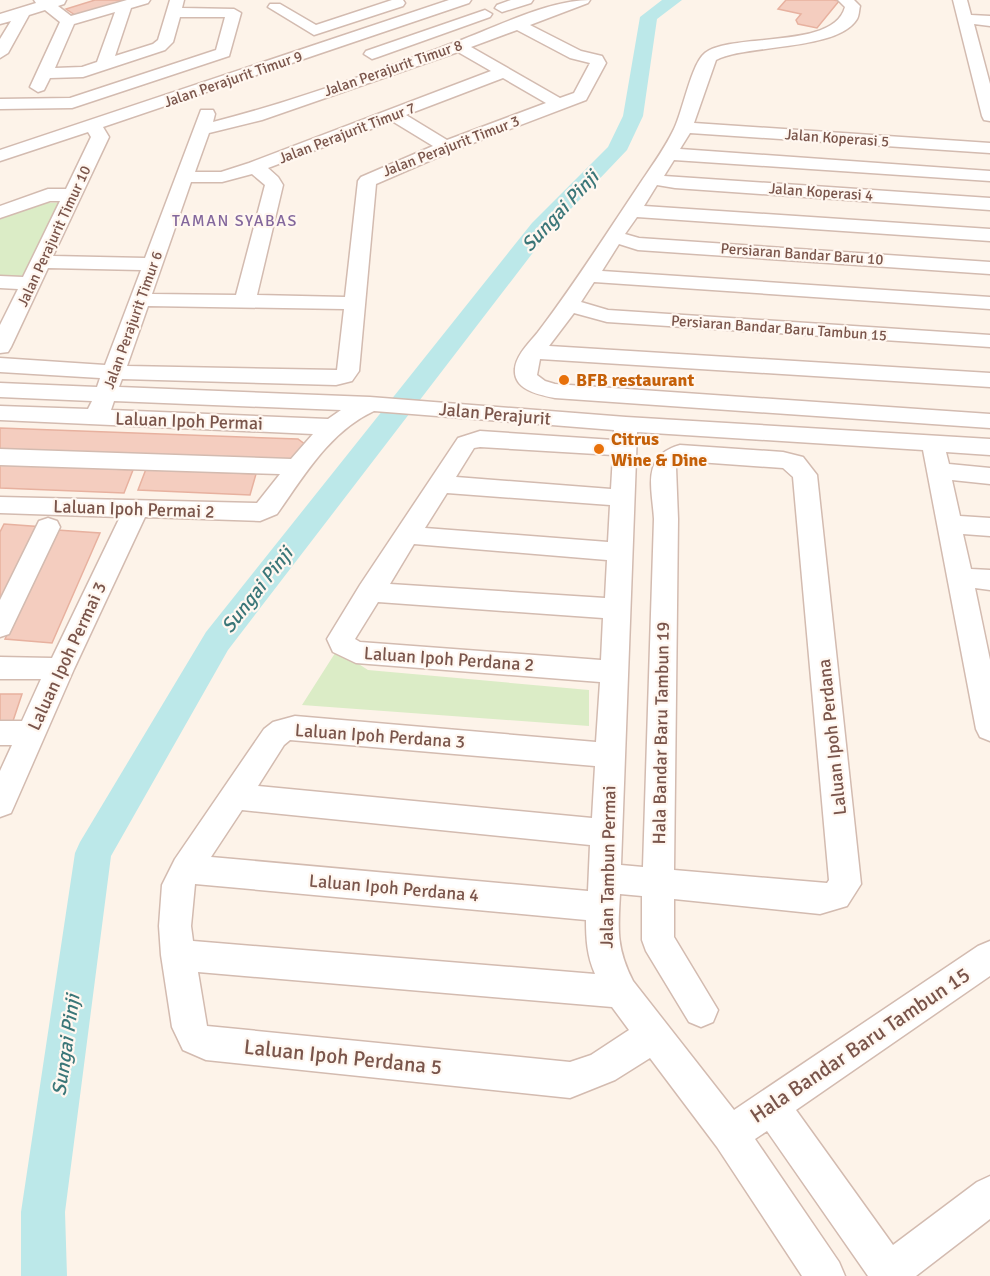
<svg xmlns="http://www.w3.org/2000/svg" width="990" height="1276" viewBox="0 0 990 1276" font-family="Signika,sans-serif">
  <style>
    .green { fill: #dbecc6 }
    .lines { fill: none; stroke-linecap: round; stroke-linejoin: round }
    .river { fill: #bce8e9; fill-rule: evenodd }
    .building { fill: #f4cdbf; stroke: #e7b19f; stroke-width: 1.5 }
    .minor-casing { stroke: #d3bbb0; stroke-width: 3 }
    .minor { fill: #fff; fill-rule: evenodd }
    .food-dot { fill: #e8710a; stroke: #fff7f0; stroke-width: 2 }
    .labels { text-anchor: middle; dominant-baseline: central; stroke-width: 4.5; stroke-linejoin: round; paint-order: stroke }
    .far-street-label { font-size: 15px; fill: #7a554b; stroke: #fff7f0 }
    .far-neighbourhood-label { font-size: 16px; letter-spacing: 1.5px; fill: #83679c; stroke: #fff7f0 }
    .food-label { font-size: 18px; font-weight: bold; fill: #c56008; stroke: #fff7f0; text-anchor: start }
    .street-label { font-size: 18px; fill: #7a554b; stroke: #fff7f0 }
    .water-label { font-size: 20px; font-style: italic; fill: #3a7678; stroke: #fff7f0 }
    .near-street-label { font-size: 21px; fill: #7a554b; stroke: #fff7f0 }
  </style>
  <rect width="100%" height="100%" fill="#fdf3e9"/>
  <!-- green -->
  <path class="green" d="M65 202 30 277 0 279V219L47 203Z
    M337 650 368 670 589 690V726L302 705Z"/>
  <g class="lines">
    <!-- river -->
    <path class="river" d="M662 0H682L657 19 643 116 627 150 548 233 228 650 111 856 65 1212 67 1276H21V1212L75 853 80 842 206 632 532 223 608 147 623 116 640 17Z"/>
  </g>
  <!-- building -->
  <path class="building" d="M95 0H133L78 17 66 9Z
    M786 0H833L839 1 817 28 798 24 796 20 801 14 778 9Z
    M0 428 298 439 306 445 295 461 0 453Z
    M0 464 133 470 124 493 0 488Z
    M146 469 256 474 250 495 138 490Z
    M4 524 44 527 0 612V532Z
    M57 530 100 533 52 643 5 639Z
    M0 694H22L12 724H0Z"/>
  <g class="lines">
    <defs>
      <path id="minor" d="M34 0H66L64 4 58 6 71 16 127 0H150L148 3 131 8 115 56 153 44 158 40 170 0H184L182 8 234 9 241 13 229 56 72 108 0 109V99L70 98 216 50 225 17H180L173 42 165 50 83 77 50 78 44 90 38 92 30 87 60 22 45 10 29 15 8 53 0 58V39L11 21 0 24V14L36 3ZM115 12 97 62 82 67 55 68 74 24Z
        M392 0H403L405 3 403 6 314 35 268 7 270 4H280L316 25Z
        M449 0H471L469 3 103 127 109 137 53 256 145 258 201 110H213L215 114 213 122C295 101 376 71 456 42 496 27 549 0 590 0L588 3 530 25 581 51 602 56 606 63 586 100 452 151 376 184 359 371 352 381 336 385 122 379 119 387 370 397 626 417 990 439V455L946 452 949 464 990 468V484L952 480 960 516 990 518V536L963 534 971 569 990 570V590L975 588 990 660V741L980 737 976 729 923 450 637 432 621 865 643 867 654 519C652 487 641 456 680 445L783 452 803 457 817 475 861 884 847 906 820 914 674 899V937L718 1010 713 1022 701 1027 689 1022 646 951 642 940V896L620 894C618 929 616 948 633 981L734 1110 978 946 990 941V976L796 1110 893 1245 977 1182 990 1176V1219L916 1276H868L767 1131 755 1139 839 1262 845 1276H802L717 1147 650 1058 615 1080 570 1098 206 1060 183 1050 172 1027 161 955 159 926 162 885 175 859 264 729 273 722 295 716 596 742 600 682 356 663 333 652 327 639 360 585 458 438 480 431 614 440V430L374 411C329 432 304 476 277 514L260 521 145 517 74 669 15 804 11 813 0 817V771L12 745H0V721H22L41 679H0V657L52 658 120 517 0 513V497L257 503 280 474 0 465V449L291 459 313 434 0 420V406L88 409 92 401 0 397V383L97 387 100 378 0 372V358L105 365 141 270 48 268 11 347 8 352 0 353V325L18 289 0 288V276L23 277 60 201H50L0 218V206L48 189H66L91 137 88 132 0 161V150ZM517 30 570 58 590 63 574 93 560 98 471 47ZM458 52 491 71 249 163 221 172H195L209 133 262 120ZM503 78 546 103 447 140 406 115ZM392 121 433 146 361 177 358 181 345 297 257 295 283 185 278 177 268 168ZM252 174 265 185 236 295 152 294 191 182H222ZM148 306 344 309 337 370 127 366ZM114 401 341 410 328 419 111 410ZM480 447 613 455 611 489 456 477 474 448ZM684 461 783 468 793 477 829 880 827 883 674 870 678 519 676 467ZM447 493 610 505 608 542 425 528ZM414 544 607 560 605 598 390 584ZM378 602 603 618 601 660 360 642 355 639ZM290 740 595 766 592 818 258 786 284 745ZM242 810 590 845 588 891 211 857ZM195 884 586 920C586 939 587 956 595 974L193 941 191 926ZM198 972 612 1007 629 1030 591 1055 570 1062 207 1026Z
        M511 0H533L531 3 502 12 495 8 497 5Z
        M838 0H854L860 6C859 10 859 16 857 19 838 51 747 44 716 60L694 123 990 143V153L690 133 680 149 990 171V181L674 160 664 176 990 198V210L675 188 657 185 644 206 990 229V241L637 217 625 234 639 238 990 262V274L638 250 619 244 602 271 990 297V309L594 282 581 302 608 310 990 335V347L607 322 574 313 549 346 990 373V387L540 359 537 375 545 381 555 384 990 414V428L555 398C540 395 513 390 515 369 516 355 530 342 538 332 576 282 608 231 643 179 654 163 666 146 674 129 683 111 691 64 705 53 732 32 834 50 845 7Z
        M953 0H967L971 15 990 16V26L974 24 990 84V121L984 120 982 116Z
        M485 10 492 14 490 17 378 57 372 59 364 54 366 51Z
        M48 518 57 521 60 527 9 634 0 637V600L39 521Z"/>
    </defs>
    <!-- minor casing -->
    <use href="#minor" class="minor-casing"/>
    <!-- minor -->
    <use href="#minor" class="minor"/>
  </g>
  <!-- markers -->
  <g class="food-dot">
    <circle cx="564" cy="380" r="6"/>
    <circle cx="599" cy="449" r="6"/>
  </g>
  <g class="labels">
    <!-- far-street labels -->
    <g class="far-street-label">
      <text transform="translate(393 68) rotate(-19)">Jalan Perajurit Timur 8</text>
      <text transform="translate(233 79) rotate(-19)">Jalan Perajurit Timur 9</text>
      <text transform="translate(347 133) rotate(-21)">Jalan Perajurit Timur 7</text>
      <text transform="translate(837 138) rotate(4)">Jalan Koperasi 5</text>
      <text transform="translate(451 146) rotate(-21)">Jalan Perajurit Timur 3</text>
      <text transform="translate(821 192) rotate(4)">Jalan Koperasi 4</text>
      <text transform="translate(54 236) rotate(-65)">Jalan Perajurit Timur 10</text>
      <text transform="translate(802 254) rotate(4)">Persiaran Bandar Baru 10</text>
      <text transform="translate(133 320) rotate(-70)">Jalan Perajurit Timur 6</text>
      <text transform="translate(779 328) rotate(4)">Persiaran Bandar Baru Tambun 15</text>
    </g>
    <!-- far-neighbourhood labels -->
    <g class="far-neighbourhood-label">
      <text x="235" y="221">TAMAN SYABAS</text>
    </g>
    <!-- food labels -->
    <g class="food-label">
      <text x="576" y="380">BFB restaurant</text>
      <text x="611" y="439">Citrus<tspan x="611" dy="21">Wine &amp; Dine</tspan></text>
    </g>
    <!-- street labels -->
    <g class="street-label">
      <text transform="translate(495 414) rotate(5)">Jalan Perajurit</text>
      <text transform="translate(189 421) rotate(2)">Laluan Ipoh Permai</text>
      <text transform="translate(134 509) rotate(2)">Laluan Ipoh Permai 2</text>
      <text transform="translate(67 656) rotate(-65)">Laluan Ipoh Permai 3</text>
      <text transform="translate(449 659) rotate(4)">Laluan Ipoh Perdana 2</text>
      <text transform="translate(661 733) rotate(-89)">Hala Bandar Baru Tambun 19</text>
      <text transform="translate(380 736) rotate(4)">Laluan Ipoh Perdana 3</text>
      <text transform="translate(832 737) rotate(-96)">Laluan Ipoh Perdana</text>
      <text transform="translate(608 867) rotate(-89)">Jalan Tambun Permai</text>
      <text transform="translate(394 888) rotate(5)">Laluan Ipoh Perdana 4</text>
    </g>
    <!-- water labels -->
    <g class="water-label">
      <text transform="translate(560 211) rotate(-47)">Sungai Pinji</text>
      <text transform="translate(257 590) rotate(-52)">Sungai Pinji</text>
      <text transform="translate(66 1045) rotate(-82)">Sungai Pinji</text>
    </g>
    <!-- near-street labels -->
    <g class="near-street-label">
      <text transform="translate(860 1045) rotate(-34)">Hala Bandar Baru Tambun 15</text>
      <text transform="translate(343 1057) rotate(6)">Laluan Ipoh Perdana 5</text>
    </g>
  </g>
</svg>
